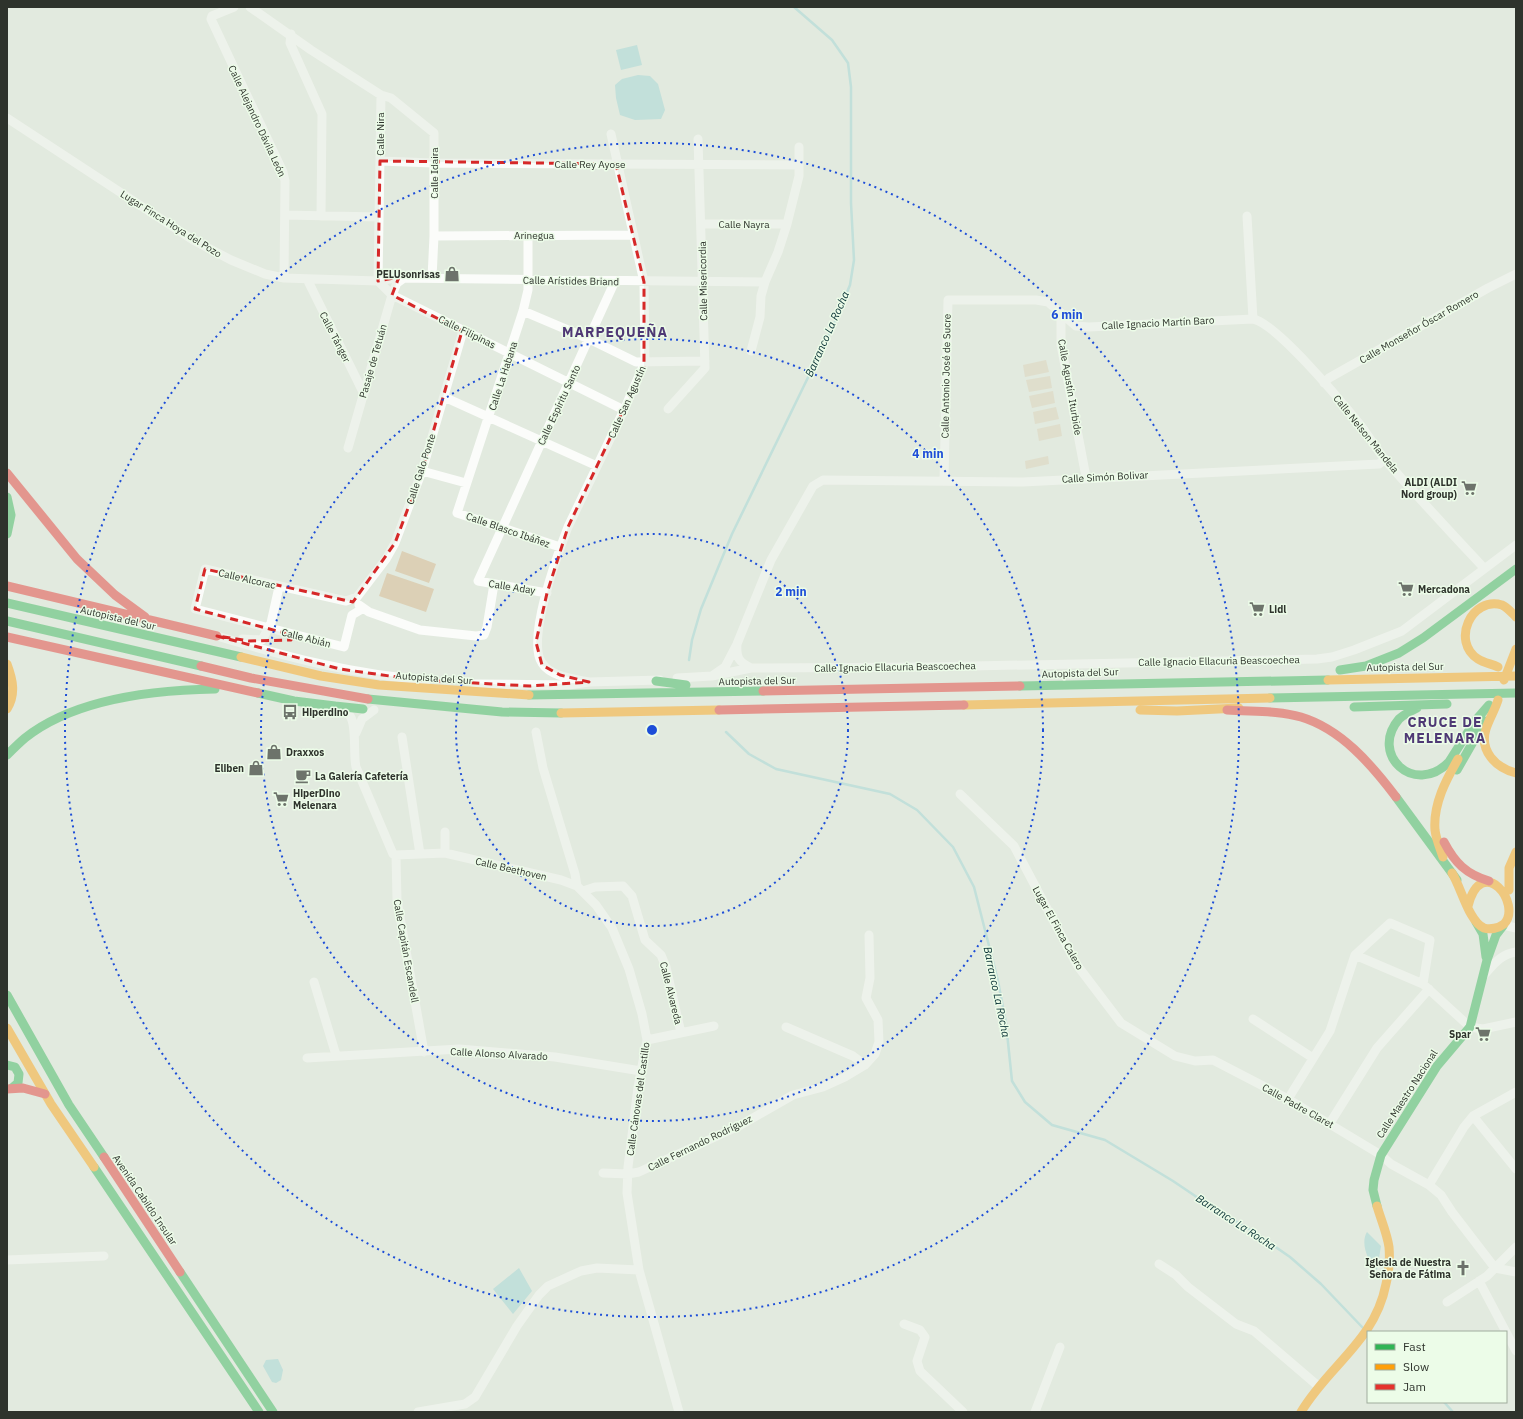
<svg xmlns="http://www.w3.org/2000/svg" width="1523" height="1419" viewBox="0 0 1523 1419" font-family="'IBM Plex Sans',sans-serif">
  <style>
    .green { fill: #dcd0b6 }
    .water { fill: #9bd4d5 }
    .lines { fill: none; stroke-linecap: round; stroke-linejoin: round }
    .stream { stroke: #9bd4d5; stroke-width: 2.5 }
    .street { stroke: #fbfcfa; stroke-width: 9 }
    .fast { stroke: #30b455; stroke-width: 9 }
    .slow { stroke: #ff9f0a; stroke-width: 9 }
    .jam { stroke: #e5322d; stroke-width: 9 }
    .marked { fill: none; stroke: #d62828; stroke-width: 3; stroke-dasharray: 8 5; stroke-linejoin: round }
    .ring { fill: none; stroke: #1d4ed8; stroke-width: 2; stroke-dasharray: 2 4 }
    .labels { text-anchor: middle; dominant-baseline: central; stroke-width: 3; stroke-linejoin: round; paint-order: stroke }
    .street-label { font-size: 10px; fill: #2e332c; stroke: #ecfce8 }
    .poi-label { font-size: 10px; font-weight: bold; fill: #2e332c; stroke: #ecfce8; text-anchor: start }
    .water-label { font-size: 11px; font-style: italic; fill: #083134; stroke: #ecfce8 }
    .district-label { font-size: 14px; font-weight: bold; letter-spacing: 1px; fill: #4f3975; stroke: #ecfce8 }
    .centre { fill: #1d4ed8; stroke: #ecfce8; stroke-width: 2 }
    .ring-label { font-size: 12px; text-anchor: middle; font-weight: bold; fill: #1d4ed8; stroke: #ecfce8; stroke-width: 3; stroke-linejoin: round; paint-order: stroke }
  </style>
  <rect width="100%" height="100%" fill="#e2eadf"/>
  <!-- green -->
  <path class="green" d="M1046 360 1049 372 1025 377 1023 365Z
    M1050 376 1052 388 1029 392 1026 380Z
    M1053 391 1055 403 1032 408 1029 396Z
    M1056 407 1059 419 1035 424 1033 412Z
    M1060 424 1062 436 1039 441 1037 429Z
    M1048 456 1049 464 1026 469 1025 461Z
    M402 551 436 564 429 583 395 571Z
    M387 573 434 589 426 612 379 596Z"/>
  <!-- water -->
  <path class="water" d="M637 45 642 65 621 70 616 50Z
    M638 75 650 76 658 84 665 110 661 119 635 120 620 115 616 98 615 85 622 79Z
    M1367 1232 1381 1246 1377 1270C1368 1262 1360 1243 1367 1232Z
    M519 1268 532 1291 513 1314 493 1289Z
    M278 1359 283 1370 281 1380 276 1383 272 1382 263 1366 266 1360Z"/>
  <g class="lines">
    <!-- stream -->
    <path class="stream" d="M689 660 692 640 701 609 732 534 834 324 850 285 854 260 851 203V87L848 63 832 40 794 7
      M726 732 749 754 776 769 890 794 917 810 953 847 974 887 998 981 1006 1023 1012 1081 1025 1102 1052 1125 1105 1140 1173 1181 1213 1208 1254 1232 1290 1257 1321 1284 1364 1329
      M1444 1402 1453 1412"/>
    <!-- street -->
    <path class="street" d="M234 7 212 16 211 19 283 172 285 181 284 278
      M250 7 311 50 381 95 391 98 434 133V236L432 278
      M291 34 290 43 322 114 321 216
      M7 118 193 240 231 260 265 274 284 278 378 281 395 278 765 282
      M380 161 434 163 799 165
      M285 215 379 217
      M1247 216 1253 319
      M702 224H787
      M528 235V290L523 311 457 513 560 547
      M434 236 634 235
      M307 279 364 394
      M378 281 392 295 624 410
      M378 281 381 95
      M523 311 589 339 636 362 705 361
      M1061 313 1076 326 1089 327 1253 319C1276 323 1340 400 1358 422 1368 434 1376 449 1386 461 1418 497 1451 533 1484 568
      M751 351 760 317 761 296 765 282 778 252 787 224 799 176V147
      M1324 383 1329 378 1488 288 1516 274
      M444 397 597 466
      M668 409 705 368 698 139
      M348 448 392 295 397 283 404 278
      M422 471 466 483
      M944 481 948 300H1036L1048 302 1061 313V345L1086 477
      M547 593 478 581 615 281
      M359 605 369 612 420 630 476 636 484 635 487 627 494 584
      M362 609 352 615 344 647 195 609 205 569 346 601 357 597 386 559 395 543 422 471 463 331
      M217 636C286 657 355 675 427 680
      M242 639 262 640 271 623 279 587
      M737 644C736 658 739 662 751 668L925 667 1317 659 1332 657 1354 650 1402 631 1516 545
      M712 676 725 667 737 644 771 560 813 486 823 480 1023 482 1379 464 1385 459
      M677 678 712 676 751 668
      M589 682C575 679 551 677 542 663 526 640 558 553 568 527L624 410 645 362 644 282 611 134
      M475 684 569 685 589 682 660 680
      M339 709C342 711 347 713 350 716 357 725 353 755 356 767L393 854 396 855 397 900 424 1052
      M536 732 543 768 575 874 577 886 596 905 612 928 629 969 642 1014 647 1040 638 1087 628 1167 627 1193 639 1270 679 1412
      M356 733 362 719 374 710
      M402 737 420 854
      M960 794 1014 846 1077 965 1121 1023 1175 1056 1195 1061 1213 1060 1288 1099 1381 1155 1391 1164 1429 1185 1441 1195 1452 1212 1495 1268 1516 1272
      M445 853V832
      M396 855 445 853 561 880 577 886
      M583 891 595 887 623 886 632 896 645 940 661 955 666 967 681 1033
      M1503 925 1516 928
      M1355 955 1423 984 1470 1027 1483 1029 1516 1022
      M1484 975C1494 964 1501 954 1516 952
      M314 982 336 1055
      M1253 1019 1313 1058
      M786 1027 853 1056 865 1065
      M647 1040 714 1026
      M307 1058 459 1049 555 1057 641 1071
      M1288 1099 1330 1031 1355 955 1390 923 1430 940 1423 984
      M1473 1116 1516 1169
      M1330 1123 1377 1048 1429 989
      M603 1173 628 1174 639 1172 739 1126 793 1095 823 1087 845 1077 865 1065 875 1054 879 1042 878 1020 866 998 870 978 869 935
      M1429 1185 1464 1127 1473 1116 1516 1092
      M7 1260 104 1256
      M1159 1264 1176 1275 1188 1287 1236 1324 1254 1331 1317 1385
      M1479 1281 1516 1351
      M1447 1302 1487 1276 1516 1247
      M904 1324 920 1330 925 1337 917 1361 920 1371 963 1412
      M418 1412 465 1404 475 1397 517 1326 539 1295 548 1286 581 1271 597 1268 639 1270
      M1035 1412 1060 1347"/>
    <!-- fast -->
    <path class="fast" d="M7 497 11 515 7 534
      M7 603 241 657
      M7 621 201 666
      M1340 670 1366 666 1399 653 1423 638 1516 569
      M656 681 686 685
      M1020 686 1328 680
      M258 693 294 701 335 706
      M529 695 763 691
      M1270 698 1516 693
      M368 699 502 712 561 713
      M335 706 363 709
      M1354 707 1447 704
      M1417 708C1411 711 1403 715 1399 719 1369 754 1414 797 1449 762L1475 721 1489 705
      M7 755C13 749 19 743 25 738 74 699 155 690 215 689
      M1457 770 1485 721
      M1396 797 1457 880
      M1476 922 1483 934 1486 957
      M7 995 69 1105 104 1157
      M7 1065 15 1067 19 1074 18 1083 12 1088
      M94 1167 259 1412
      M1377 1206 1373 1190 1374 1180 1381 1155 1437 1066 1470 1027 1487 960 1496 935 1503 926
      M180 1272 273 1412"/>
    <!-- slow -->
    <path class="slow" d="M241 657 321 676 379 685 529 695
      M7 664C13 680 16 694 7 709
      M1498 667C1492 664 1484 663 1478 659 1451 642 1471 596 1502 605 1507 607 1512 613 1516 617
      M1328 680 1516 676
      M1504 680 1516 649
      M1498 700C1495 710 1489 719 1486 729 1479 751 1496 768 1516 773
      M964 705 1270 698
      M1140 710 1177 711 1239 708
      M561 713 719 710
      M1443 857C1440 848 1436 839 1435 830 1433 804 1446 780 1458 759
      M1452 873C1461 887 1469 922 1484 928 1490 930 1499 928 1504 924 1523 904 1482 852 1468 906
      M1509 890V868L1516 852
      M7 1028 51 1104 94 1167
      M1301 1412C1329 1365 1375 1341 1386 1284 1389 1272 1390 1259 1389 1247 1387 1233 1381 1220 1377 1206"/>
    <!-- jam -->
    <path class="jam" d="M7 473 77 559 115 595 145 617
      M7 586 217 636
      M7 637 258 693
      M201 666 251 678 368 699
      M763 691 1020 686
      M719 710 964 705
      M1227 710C1251 712 1277 710 1301 717 1341 729 1371 764 1396 797
      M1444 842C1455 863 1466 874 1489 881
      M7 1089 23 1088 45 1094
      M104 1157 180 1272"/>
  </g>
  <!-- marked area -->
  <path d="M0 0H1523V1419H0ZM380 161 616 164 644 282V367L568 527 547 593 536 642 542 665 560 675 589 682 530 686 418 680 340 669 217 636 249 641 291 640 292 635 195 609 205 569 353 602 395 543 422 471 462 331 392 295 399 277 378 281Z" fill="#e2eadf" fill-opacity=".55" fill-rule="evenodd"/>
  <path class="marked" d="M380 161 616 164 644 282V367L568 527 547 593 536 642 542 665 560 675 589 682 530 686 418 680 340 669 217 636 249 641 291 640 292 635 195 609 205 569 353 602 395 543 422 471 462 331 392 295 399 277 378 281Z"/>
  <!-- distance rings -->
  <g class="ring">
    <circle cx="652" cy="730" r="196"/>
    <circle cx="652" cy="730" r="391"/>
    <circle cx="652" cy="730" r="587"/>
  </g>
  <!-- icons -->
  <defs>
    <symbol id="shop-bare" viewBox="-9 -9 18 18"><path d="M-5-2.5h2.3a2.7 3.5 0 0 1 5.4 0H5L5.5 6h-11ZM-1.5-2.5h3a1.5 2.3 0 0 0-3 0Z" fill="#6d736b" stroke="#ecfce8" stroke-width="2.5" paint-order="stroke"/></symbol>
    <symbol id="supermarket-bare" viewBox="-9 -9 18 18"><path d="M-6-5.5h2.5l.6 2H6L4.5 2H-2.5L-4.4-4H-6ZM-1.5 3.2a1.3 1.3 0 1 0 .1 0ZM3 3.2a1.3 1.3 0 1 0 .1 0Z" fill="#6d736b" stroke="#ecfce8" stroke-width="2.5" paint-order="stroke"/></symbol>
    <symbol id="bus-bare" viewBox="-9 -9 18 18"><path d="M-5-6H5V4H4V6H2V4H-2V6H-4V4H-5ZM-3.5-4V0h7V-4ZM-3.5 1.2v1.5H-2V1.2ZM2 1.2v1.5H3.5V1.2Z" fill="#6d736b" stroke="#ecfce8" stroke-width="2.5" paint-order="stroke"/></symbol>
    <symbol id="cafe-bare" viewBox="-9 -9 18 18"><path d="M-5.5-4.5H6V0H3Q3 3.5 0 3.5H-2.5Q-5.5 3.5-5.5 0ZM3-3.2v2h1.7v-2ZM-6 4.5H4V6H-6Z" fill="#6d736b" stroke="#ecfce8" stroke-width="2.5" paint-order="stroke"/></symbol>
    <symbol id="church-bare" viewBox="-9 -9 18 18"><path d="M-1.2-6h2.4v3.5h3.3v2.4h-3.3V6h-2.4V-.1h-3.3v-2.4h3.3Z" fill="#6d736b" stroke="#ecfce8" stroke-width="2.5" paint-order="stroke"/></symbol>
  </defs>
  <g fill-rule="evenodd">
    <use href="#shop-bare" x="441" y="263" width="22" height="22"/>
    <use href="#supermarket-bare" x="1458" y="477" width="22" height="22"/>
    <use href="#supermarket-bare" x="1395" y="578" width="22" height="22"/>
    <use href="#supermarket-bare" x="1246" y="598" width="22" height="22"/>
    <use href="#bus-bare" x="279" y="701" width="22" height="22"/>
    <use href="#shop-bare" x="263" y="741" width="22" height="22"/>
    <use href="#shop-bare" x="245" y="757" width="22" height="22"/>
    <use href="#cafe-bare" x="292" y="765" width="22" height="22"/>
    <use href="#supermarket-bare" x="270" y="788" width="22" height="22"/>
    <use href="#supermarket-bare" x="1472" y="1023" width="22" height="22"/>
    <use href="#church-bare" x="1452" y="1257" width="22" height="22"/>
  </g>
  <g class="labels">
    <!-- street labels -->
    <g class="street-label">
      <text transform="translate(257 121) rotate(65)">Calle Alejandro Dávila León</text>
      <text transform="translate(380 134) rotate(-90)">Calle Nira</text>
      <text x="590" y="164">Calle Rey Ayose</text>
      <text transform="translate(434 173) rotate(-90)">Calle Idaira</text>
      <text transform="translate(171 224) rotate(32)">Lugar Finca Hoya del Pozo</text>
      <text x="744" y="224">Calle Nayra</text>
      <text x="534" y="235">Arinegua</text>
      <text transform="translate(571 281) rotate(1)">Calle Arístides Briand</text>
      <text transform="translate(703 281) rotate(-91)">Calle Misericordia</text>
      <text transform="translate(1158 323) rotate(-3)">Calle Ignacio Martín Baro</text>
      <text transform="translate(1419 327) rotate(-30)">Calle Monseñor Óscar Romero</text>
      <text transform="translate(467 332) rotate(26)">Calle Filipinas</text>
      <text transform="translate(335 337) rotate(63)">Calle Tánger</text>
      <text transform="translate(373 361) rotate(-74)">Pasaje de Tetuán</text>
      <text transform="translate(503 376) rotate(-72)">Calle La Habana</text>
      <text transform="translate(946 376) rotate(-89)">Calle Antonio José de Sucre</text>
      <text transform="translate(1070 387) rotate(80)">Calle Agustín Iturbide</text>
      <text transform="translate(627 402) rotate(-66)">Calle San Agustín</text>
      <text transform="translate(559 405) rotate(-65)">Calle Espíritu Santo</text>
      <text transform="translate(1366 434) rotate(51)">Calle Nelson Mandela</text>
      <text transform="translate(421 469) rotate(-72)">Calle Galo Ponte</text>
      <text transform="translate(1105 477) rotate(-3)">Calle Simón Bolivar</text>
      <text transform="translate(508 530) rotate(19)">Calle Blasco Ibáñez</text>
      <text transform="translate(247 579) rotate(13)">Calle Alcorac</text>
      <text transform="translate(512 587) rotate(9)">Calle Aday</text>
      <text transform="translate(118 618) rotate(13)">Autopista del Sur</text>
      <text transform="translate(306 638) rotate(14)">Calle Abián</text>
      <text transform="translate(1219 661) rotate(-1)">Calle Ignacio Ellacuria Beascoechea</text>
      <text transform="translate(895 667) rotate(-1)">Calle Ignacio Ellacuria Beascoechea</text>
      <text transform="translate(1405 667) rotate(-1)">Autopista del Sur</text>
      <text transform="translate(1080 673) rotate(-2)">Autopista del Sur</text>
      <text transform="translate(434 678) rotate(4)">Autopista del Sur</text>
      <text transform="translate(757 681) rotate(-1)">Autopista del Sur</text>
      <text transform="translate(511 869) rotate(13)">Calle Beethoven</text>
      <text transform="translate(1058 928) rotate(61)">Lugar El Finca Calero</text>
      <text transform="translate(406 951) rotate(80)">Calle Capitán Escandell</text>
      <text transform="translate(671 993) rotate(76)">Calle Alvareda</text>
      <text transform="translate(499 1054) rotate(3)">Calle Alonso Alvarado</text>
      <text transform="translate(1407 1094) rotate(-57)">Calle Maestro Nacional</text>
      <text transform="translate(638 1099) rotate(-82)">Calle Cánovas del Castillo</text>
      <text transform="translate(1298 1106) rotate(29)">Calle Padre Claret</text>
      <text transform="translate(700 1143) rotate(-26)">Calle Fernando Rodríguez</text>
      <text transform="translate(145 1200) rotate(56)">Avenida Cabildo Insular</text>
    </g>
    <!-- poi labels -->
    <g class="poi-label">
      <text x="440" y="274" text-anchor="end">PELUsonrisas</text>
      <text x="1457" y="482" text-anchor="end">ALDI (ALDI<tspan x="1457" dy="12">Nord group)</tspan></text>
      <text x="1418" y="589">Mercadona</text>
      <text x="1269" y="609">Lidl</text>
      <text x="302" y="712">Hiperdino</text>
      <text x="286" y="752">Draxxos</text>
      <text x="244" y="768" text-anchor="end">Eliben</text>
      <text x="315" y="776">La Galería Cafetería</text>
      <text x="293" y="793">HiperDino<tspan x="293" dy="12">Melenara</tspan></text>
      <text x="1471" y="1034" text-anchor="end">Spar</text>
      <text x="1451" y="1262" text-anchor="end">Iglesia de Nuestra<tspan x="1451" dy="12">Señora de Fátima</tspan></text>
    </g>
    <!-- water labels -->
    <g class="water-label">
      <text transform="translate(827 334) rotate(-66)">Barranco La Rocha</text>
      <text transform="translate(997 992) rotate(78)">Barranco La Rocha</text>
      <text transform="translate(1236 1222) rotate(33)">Barranco La Rocha</text>
    </g>
    <!-- district labels -->
    <g class="district-label">
      <text x="615" y="332">MARPEQUEÑA</text>
      <text x="1445" y="722">CRUCE DE<tspan x="1445" dy="16">MELENARA</tspan></text>
    </g>
  </g>
  <circle cx="652" cy="730" r="6" class="centre"/>
  <g class="ring-label">
    <text x="1067" y="319">6 min</text>
    <text x="928" y="458">4 min</text>
    <text x="791" y="596">2 min</text>
  </g>
  <!-- border -->
  <rect width="1523" height="1419" fill="none" stroke="#2e332c" stroke-width="16"/>
  <!-- legend -->
  <rect x="1367" y="1331" width="140" height="72" fill="#ecfce8" stroke="#a0ac9d"/>
  <rect x="1375" y="1344" width="20" height="6" fill="#30b455" stroke="#a0ac9d"/>
  <text x="1403" y="1351" font-size="12" fill="#2e332c">Fast</text>
  <rect x="1375" y="1364" width="20" height="6" fill="#ff9f0a" stroke="#a0ac9d"/>
  <text x="1403" y="1371" font-size="12" fill="#2e332c">Slow</text>
  <rect x="1375" y="1384" width="20" height="6" fill="#e5322d" stroke="#a0ac9d"/>
  <text x="1403" y="1391" font-size="12" fill="#2e332c">Jam</text>
</svg>
